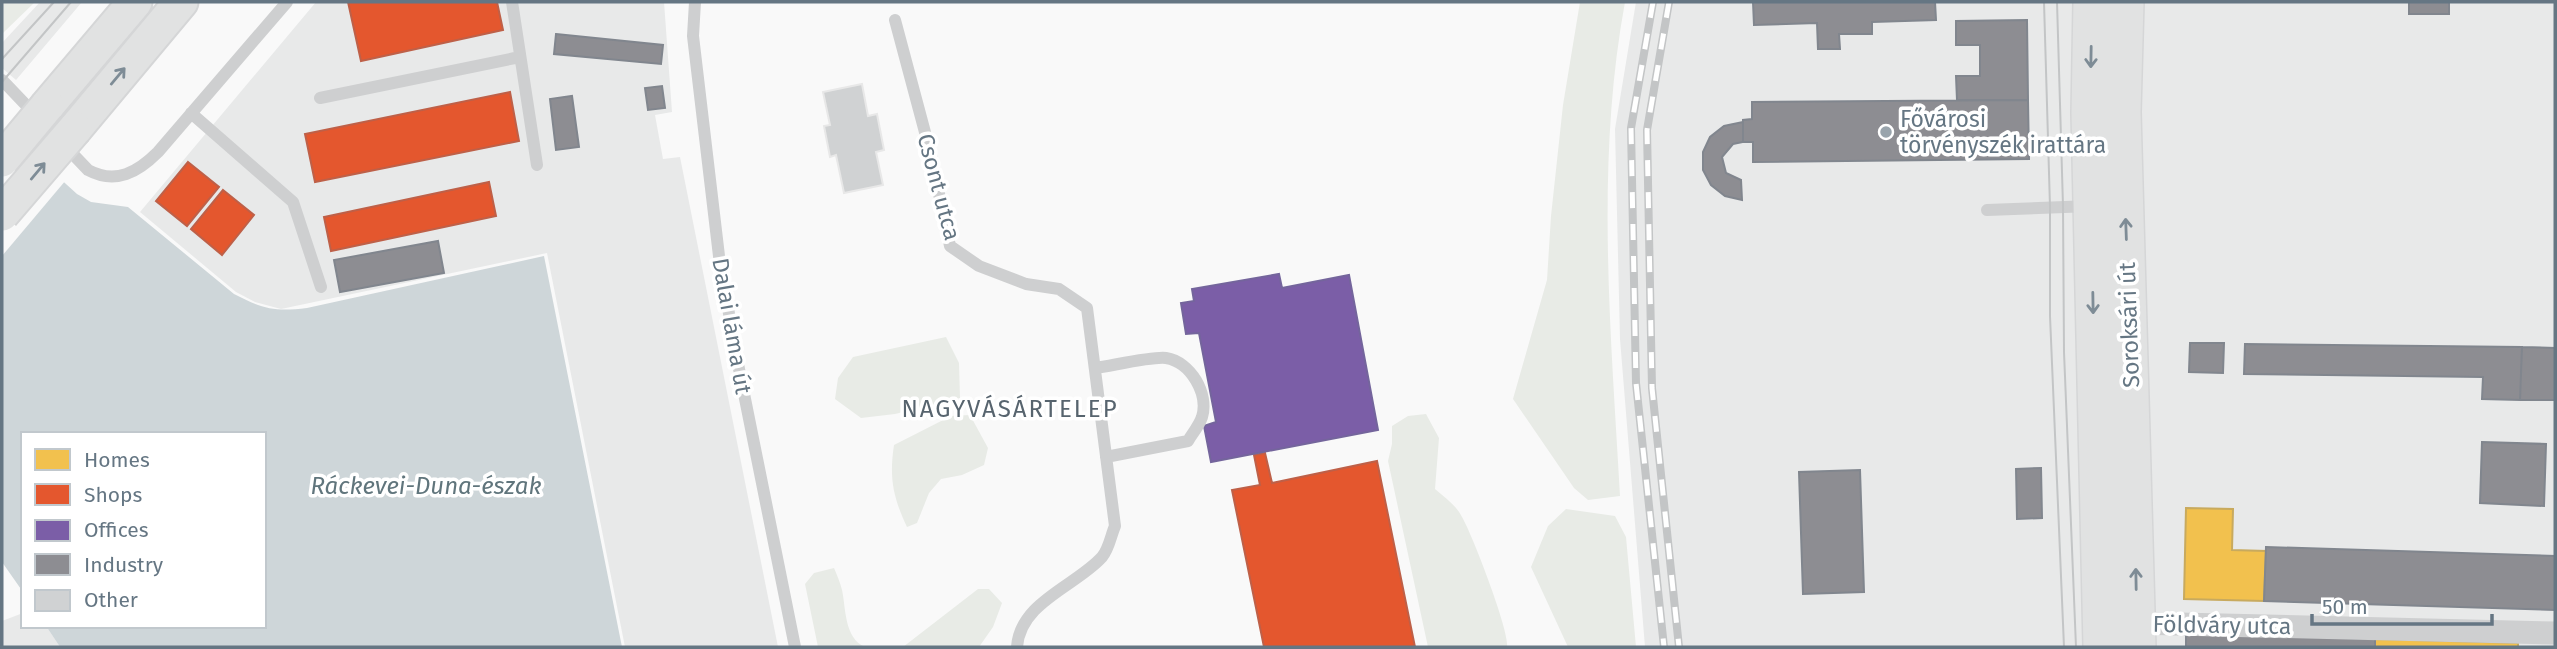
<svg xmlns="http://www.w3.org/2000/svg" width="2557" height="649" viewBox="0 0 2557 649" font-family="'Fira Sans',sans-serif">
  <style>
    .built { fill: #e8e9e9 }
    .green { fill: #e8ebe6 }
    .water { fill: #ced6d9 }
    .pier { fill: #f9f9f9 }
    .homes { fill: #f2c14e; stroke: #c8aa5e; stroke-width: 2 }
    .shops { fill: #e4572e; stroke: #be6048; stroke-width: 2 }
    .offices { fill: #7b5ea7; stroke: #74659c; stroke-width: 2 }
    .industry { fill: #8d8d92; stroke: #81868e; stroke-width: 2 }
    .building { fill: #d0d2d3; stroke: #e8e8e8; stroke-width: 2 }
    .lines { fill: none; stroke-linecap: round; stroke-linejoin: round }
    .secondary-casing { stroke: #d5d6d7; stroke-width: 37 }
    .primary-casing { stroke: #d5d6d7; stroke-width: 40 }
    .lane { stroke: #cecfd0; stroke-width: 12 }
    .street { stroke: #cecfd0; stroke-width: 23 }
    .secondary { stroke: #e1e2e2; stroke-width: 33 }
    .primary { stroke: #e1e2e2; stroke-width: 37 }
    .tram { stroke: #c3c5c6; stroke-width: 2 }
    .rail-casing { stroke: #c3c5c6; stroke-width: 8 }
    .rail { stroke: #fff; stroke-width: 5; stroke-dasharray: 16; stroke-linecap: butt }
    .secondary-bridge-casing { stroke: #d5d6d7; stroke-width: 37; stroke-linecap: butt }
    .secondary-bridge { stroke: #e1e2e2; stroke-width: 33 }
    .oneway { stroke: #7e8c96 }
    .poi-dot { fill: #99a4ac; stroke: #fff; stroke-width: 2.5 }
    .labels { text-anchor: middle; dominant-baseline: central; stroke-width: 7; stroke-linejoin: round; paint-order: stroke }
    .poi-label { font-size: 23px; fill: #657683; stroke: #fff; text-anchor: start }
    .street-label { font-size: 23px; fill: #657683; stroke: #fff }
    .neighbourhood-label { font-size: 24px; letter-spacing: 2px; fill: #57646e; stroke: #fff }
    .water-label { font-size: 24px; font-style: italic; fill: #60757c; stroke: #fff }
  </style>
  <rect width="100%" height="100%" fill="#f9f9f9"/>
  <!-- built -->
  <path class="built" d="M40 2H82L16 80 2 68V43Z
    M316 2H664L672 112 655 115 663 159 680 157 778 647H625L547 253 281 309 255 302 236 292 140 212Z
    M1636 2H2555V647H1645L1620 339 1615 129Z
    M23 613V626H46L60 647H2V621Z"/>
  <!-- green -->
  <path class="green" d="M2 2H35L2 34Z
    M1580 2H1625C1595 164 1611 333 1620 496L1588 500 1574 488 1513 399 1547 280 1551 216 1563 105Z
    M946 337 959 363 960 398 895 414 861 418 835 399 838 378 853 357Z
    M1426 414 1439 438 1435 489C1444 497 1457 506 1462 517 1472 534 1510 632 1507 647H1428L1388 461 1392 444V426L1408 416Z
    M970 415 988 448 984 465 962 475 941 479 929 493 917 523 907 527C893 497 889 478 894 445L951 416Z
    M1566 509 1615 516 1626 537 1636 647H1568L1531 567 1548 526Z
    M834 568C837 575 840 582 842 590 846 608 844 638 865 647H818L805 584 814 573Z
    M978 589H989L1002 603 993 627 979 647H903Z"/>
  <!-- water -->
  <path class="water" d="M2 126 77 194 91 202 128 207 234 294C263 309 275 312 307 308L544 256 622 647H60L46 626H264V434H23V592L2 562Z"/>
  <!-- pier -->
  <path class="pier" d="M2 123 66 180 2 256Z"/>
  <!-- homes -->
  <path class="homes" d="M2186 508 2233 509 2232 550 2266 551 2264 601 2184 599Z
    M2375 639 2518 643V647H2375Z"/>
  <!-- shops -->
  <path class="shops" d="M348 2H497L503 30 361 61Z
    M510 92 519 141 315 182 305 134Z
    M188 162 219 187 187 226 156 201Z
    M489 182 496 216 331 251 324 217Z
    M223 190 254 215 222 255 191 229Z
    M1265 453 1272 483 1377 461 1415 647H1264L1232 490 1260 485 1254 455Z"/>
  <!-- offices -->
  <path class="offices" d="M1279 274 1282 288 1349 275 1378 430 1211 462 1204 426 1216 422 1199 333 1186 334 1181 303 1194 301 1192 289Z"/>
  <!-- industry -->
  <path class="industry" d="M1753 2H1935L1936 20 1872 22V34H1839L1840 49H1818L1817 23 1754 25Z
    M2409 2H2449V14H2409Z
    M2027 20 2028 100H1957L1956 76H1980V45H1956V21Z
    M556 34 663 45 661 64 554 54Z
    M662 86 665 108 648 110 645 88Z
    M572 96 579 147 556 150 550 99Z
    M2028 100 2029 159 1753 162V142H1743V120L1752 119V102Z
    M1743 122V142L1733 144 1722 157 1726 173 1741 180 1742 200 1725 196 1711 185 1703 170V152L1710 137 1724 126Z
    M438 241 444 273 340 292 334 260Z
    M2190 343H2224L2223 373 2189 372Z
    M2245 344 2522 347 2520 400 2482 399 2483 377 2244 374Z
    M2522 347 2555 348V400H2520Z
    M2482 442 2546 444 2544 506 2480 503Z
    M2041 468 2042 518 2017 519 2016 469Z
    M1860 470 1864 592 1803 594 1799 472Z
    M2266 547 2555 556V610L2264 601Z
    M2186 633 2375 639V647H2186Z"/>
  <!-- building -->
  <path class="building" d="M862 84 868 116 877 114 884 150 876 152 883 185 844 193 836 155 830 157 824 126 830 125 823 92Z"/>
  <g class="lines">
    <defs>
      <path id="secondary" d="M47 106 135 2
        M75 129 181 2"/>
      <path id="primary" d="M2092 2 2090 113 2102 647
        M2125 2 2122 112 2137 647"/>
    </defs>
    <!-- secondary casing -->
    <use href="#secondary" class="secondary-casing"/>
    <!-- primary casing -->
    <use href="#primary" class="primary-casing"/>
    <!-- lane -->
    <path class="lane" d="M512 2 537 165
      M695 2 693 36 719 256 736 354 795 647
      M895 20 930 151 950 246 979 266 1026 284 1059 289 1087 308 1115 526C1111 535 1109 549 1102 557 1076 586 1020 602 1017 647
      M2 80 88 170C116 185 138 172 158 152L287 2
      M320 98 520 57
      M191 113 293 202 321 287
      M1987 210 2091 206
      M1095 368C1111 366 1153 356 1166 358 1191 362 1209 394 1202 417 1199 426 1192 434 1188 441L1106 457"/>
    <!-- street -->
    <path class="street" d="M2126 629 2136 623 2555 633"/>
    <!-- secondary -->
    <use href="#secondary" class="secondary"/>
    <!-- primary -->
    <use href="#primary" class="primary"/>
    <!-- tram -->
    <path class="tram" d="M2044 2 2050 207V316L2064 647
      M2057 2 2063 206 2064 352 2076 647
      M2 59 54 2
      M2 82 71 2"/>
    <defs>
      <path id="rail" d="M1653 2 1631 128 1636 383 1664 647
        M1669 2 1647 130 1652 388 1679 647"/>
    </defs>
    <!-- rail casing -->
    <use href="#rail" class="rail-casing"/>
    <!-- rail -->
    <use href="#rail" class="rail"/>
    <defs>
      <path id="secondary-bridge" d="M2 160 47 106
        M2 214 75 129"/>
    </defs>
    <!-- secondary-bridge casing -->
    <use href="#secondary-bridge" class="secondary-bridge-casing"/>
    <!-- secondary-bridge -->
    <use href="#secondary-bridge" class="secondary-bridge"/>
  </g>
  <!-- one-way arrows -->
  <defs><path id="oneway-shaft" d="M-6 0H5M1.5-3L5.5 0L1.5 3" fill="none" stroke-width="1.6" stroke-linecap="round" stroke-linejoin="round" transform="scale(1.75)"/></defs>
  <g class="oneway">
    <use href="#oneway-shaft" transform="translate(2091 57) rotate(91)"/>
    <use href="#oneway-shaft" transform="translate(118 76) rotate(-50)"/>
    <use href="#oneway-shaft" transform="translate(38 171) rotate(-50)"/>
    <use href="#oneway-shaft" transform="translate(2126 229) rotate(-92)"/>
    <use href="#oneway-shaft" transform="translate(2093 303) rotate(89)"/>
    <use href="#oneway-shaft" transform="translate(2136 579) rotate(-91)"/>
  </g>
  <!-- markers -->
  <circle class="poi-dot" cx="1886" cy="132" r="7"/>
  <g class="labels">
    <!-- poi labels -->
    <g class="poi-label">
      <text x="1900" y="119">Fővárosi<tspan x="1900" dy="26">törvényszék irattára</tspan></text>
    </g>
    <!-- street labels -->
    <g class="street-label">
      <text transform="translate(939 187) rotate(75)">Csont utca</text>
      <text transform="translate(2129 325) rotate(-92)">Soroksári út</text>
      <text transform="translate(732 326) rotate(80)">Dalai láma út</text>
      <text transform="translate(2222 625) rotate(1)">Földváry utca</text>
    </g>
    <!-- neighbourhood labels -->
    <g class="neighbourhood-label">
      <text x="1010" y="409">NAGYVÁSÁRTELEP</text>
    </g>
    <!-- water labels -->
    <g class="water-label">
      <text x="426" y="486">Ráckevei-Duna-észak</text>
    </g>
  </g>
  <!-- border -->
  <rect width="2557" height="649" fill="none" stroke="#657683" stroke-width="7"/>
  <!-- legend -->
  <rect x="21" y="432" width="245" height="196" fill="#ffffff" stroke="#c1c8cd" stroke-width="2"/>
  <rect x="35" y="449" width="35" height="21" fill="#f2c14e" stroke="#c1c8cd" stroke-width="2"/>
  <text x="84" y="467" font-size="21" fill="#657683">Homes</text>
  <rect x="35" y="484" width="35" height="21" fill="#e4572e" stroke="#c1c8cd" stroke-width="2"/>
  <text x="84" y="502" font-size="21" fill="#657683">Shops</text>
  <rect x="35" y="520" width="35" height="21" fill="#7b5ea7" stroke="#c1c8cd" stroke-width="2"/>
  <text x="84" y="537" font-size="21" fill="#657683">Offices</text>
  <rect x="35" y="554" width="35" height="21" fill="#8d8d92" stroke="#c1c8cd" stroke-width="2"/>
  <text x="84" y="572" font-size="21" fill="#657683">Industry</text>
  <rect x="35" y="590" width="35" height="21" fill="#d0d2d3" stroke="#c1c8cd" stroke-width="2"/>
  <text x="84" y="607" font-size="21" fill="#657683">Other</text>
  <!-- scale -->
  <path d="M2312 614v10h180v-10" fill="none" stroke="#657683" stroke-width="3.5"/>
  <text x="2322" y="614" font-size="21" fill="#657683" stroke="#ffffff" stroke-width="5" paint-order="stroke">50 m</text>
</svg>
